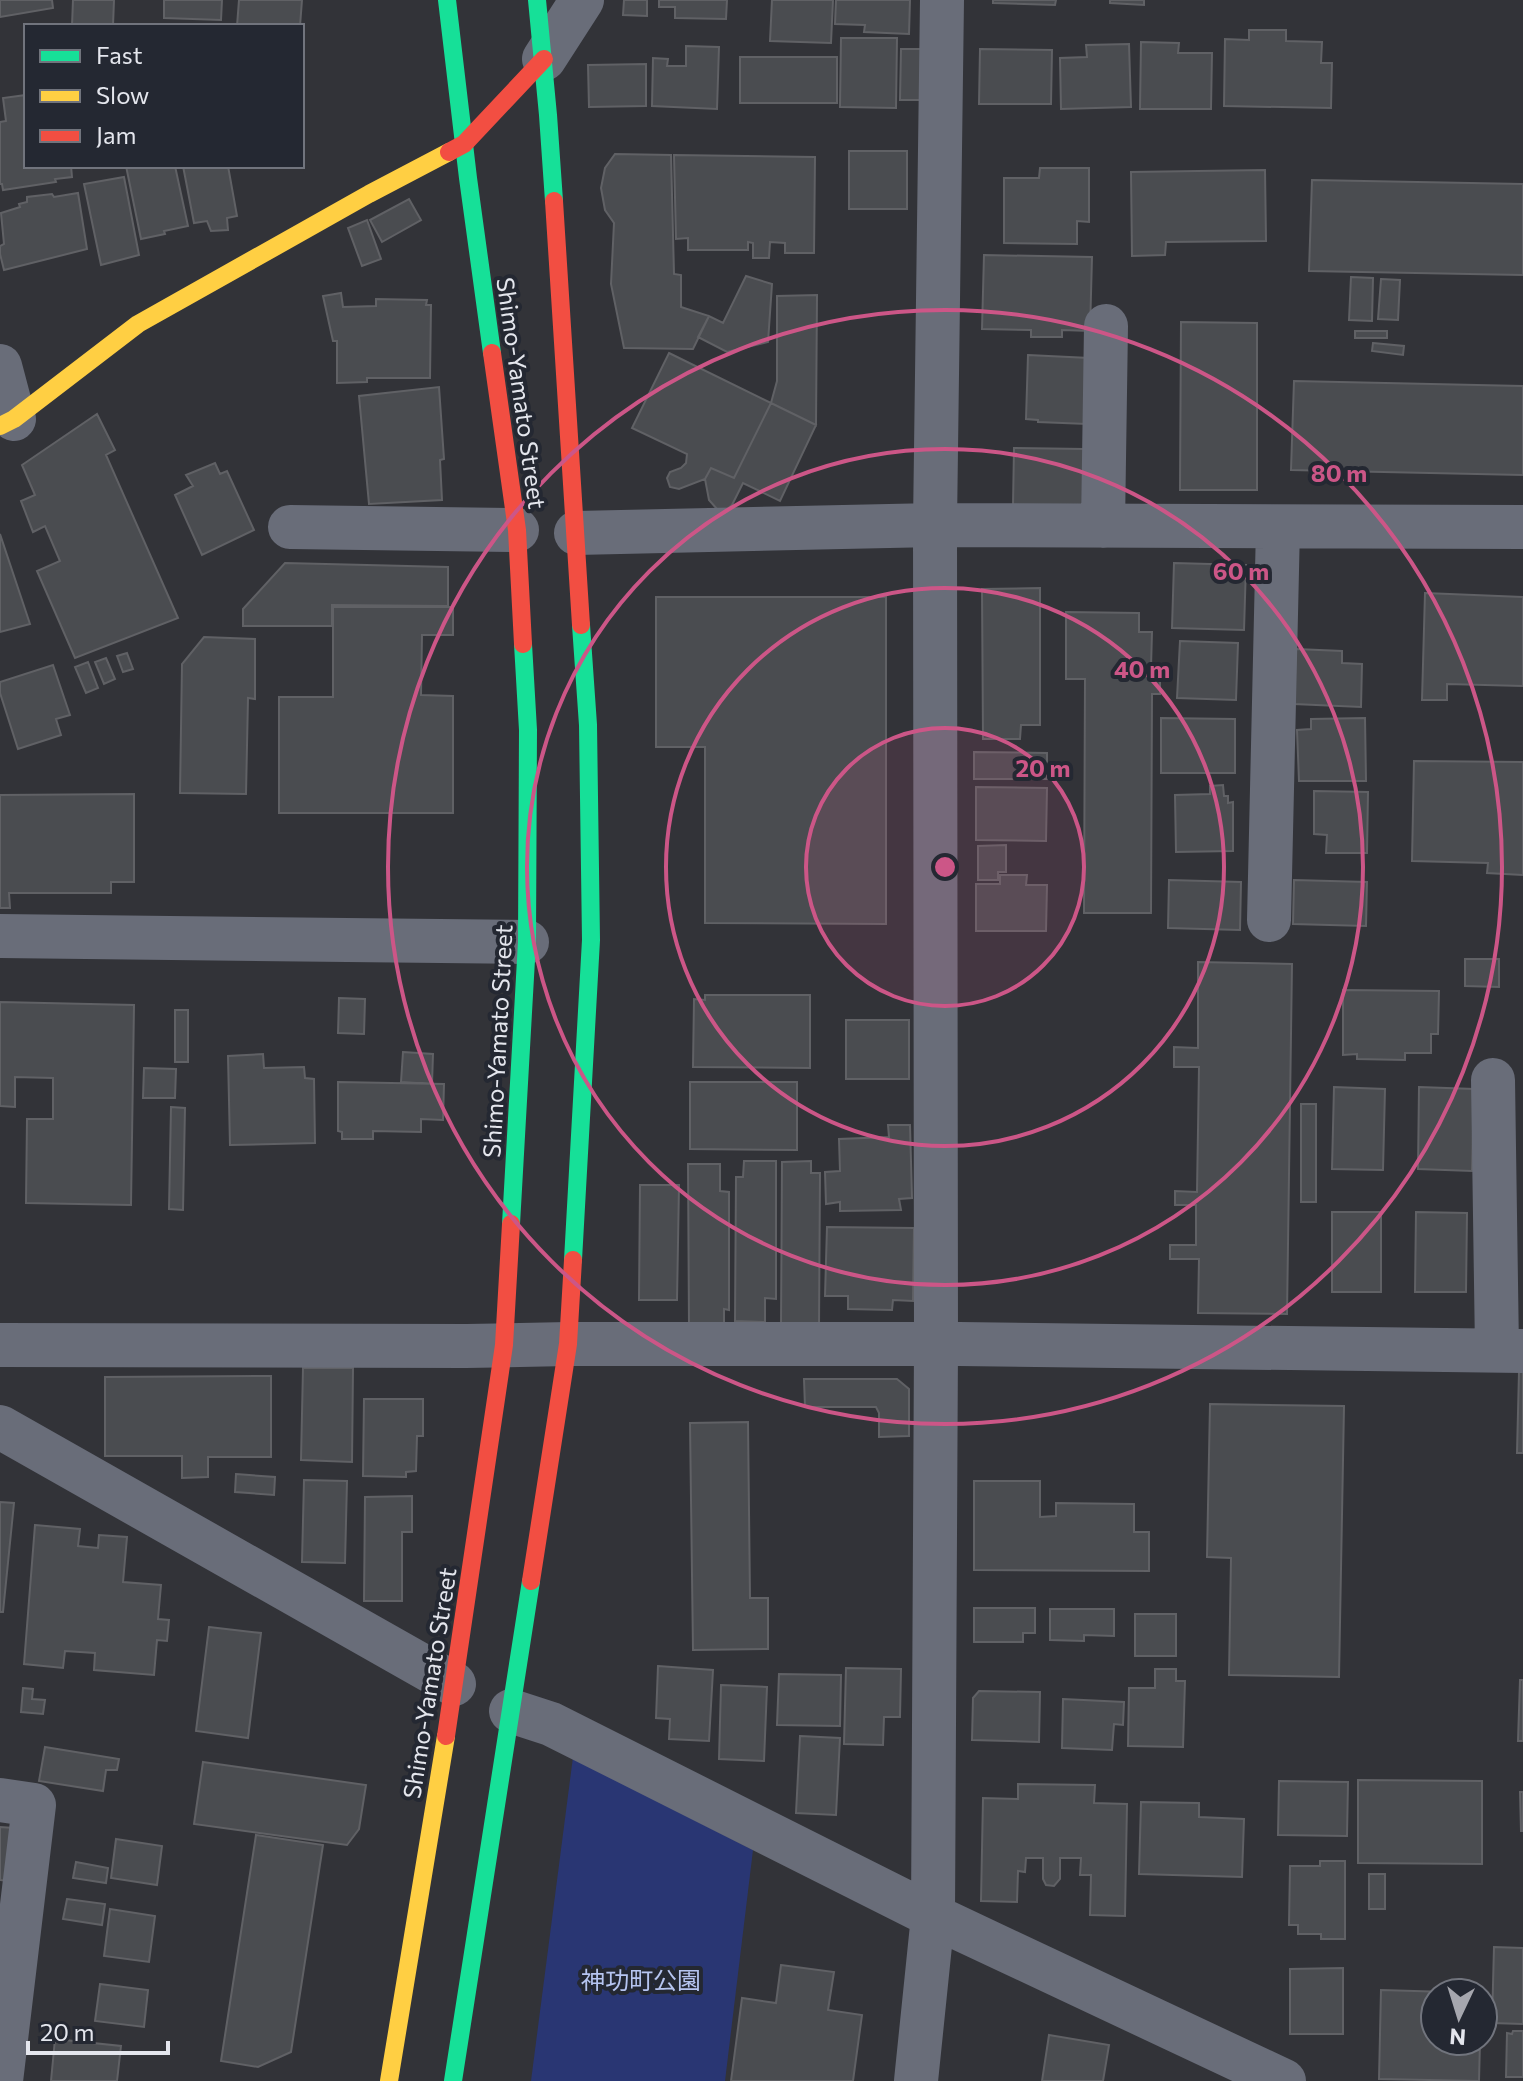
<svg xmlns="http://www.w3.org/2000/svg" width="1523" height="2081" viewBox="0 0 1523 2081" font-family="Commissioner,'Noto Sans JP',sans-serif">
  <style>
    .green { fill: #293673 }
    .building { fill: #4a4c50; stroke: #606165; stroke-width: 2 }
    .lines { fill: none; stroke-linecap: round; stroke-linejoin: round }
    .street { stroke: #696d79; stroke-width: 44 }
    .fast { stroke: #16e098; stroke-width: 18 }
    .slow { stroke: #ffcf43; stroke-width: 18 }
    .jam { stroke: #f24e42; stroke-width: 18 }
    .ring { fill: none; stroke: #cc5687; stroke-width: 4 }
    .labels { text-anchor: middle; dominant-baseline: central; stroke-width: 8; stroke-linejoin: round; paint-order: stroke }
    .street-label { font-size: 24px; fill: #e4e6ed; stroke: #242832 }
    .park-label { font-size: 24px; fill: #b6c5f0; stroke: #242832 }
    .centre { fill: #cc5687; stroke: #242832; stroke-width: 4 }
    .ring-label { font-size: 24px; text-anchor: middle; font-weight: bold; fill: #cc5687; stroke: #242832; stroke-width: 8; stroke-linejoin: round; paint-order: stroke }
  </style>
  <rect width="100%" height="100%" fill="#323338"/>
  <!-- green -->
  <path class="green" d="M573 1757 753 1850 725 2081H531Z"/>
  <!-- building -->
  <path class="building" d="M0 0H52L53 8 0 17Z
    M73 0H114L113 26H72Z
    M164 0H222L221 20 164 18Z
    M239 0H302L300 26H237Z
    M624 0H647V16L623 15Z
    M659 0H727L726 19 675 18V7H659Z
    M772 0H833L831 43 770 41Z
    M836 0H910L909 34 864 32 865 25 835 24Z
    M993 0H1056L1055 5 993 3Z
    M1110 0H1144V5L1110 3Z
    M1249 30H1286V41L1322 42 1321 63H1332L1331 108 1224 106 1225 39 1249 40Z
    M841 38H897L896 108 840 107Z
    M1141 42 1179 43 1178 53H1212L1211 109H1140Z
    M1129 44 1131 107 1061 109 1060 58 1087 57 1086 45Z
    M686 46 719 47 717 109 652 106 653 58 668 59 667 66H686Z
    M901 49H922V100H900Z
    M980 49 1052 50 1051 104H979Z
    M740 57H837V103H740Z
    M646 64V106L589 107 588 65Z
    M26 95V166H71L72 177 55 179 56 182 3 190 2 184H0V122L6 121 3 98Z
    M849 151H907V209H849Z
    M615 154 671 155 674 274 681 275V307L709 316 693 349 624 348 611 284 614 223 605 210 601 188 605 168Z
    M674 155 815 157 814 253H785V243L770 242 769 258H753V243L748 242V250H688V238L676 239Z
    M126 166H175L188 226 164 231 165 234 141 239Z
    M183 166H228L237 216 227 218 228 230 211 231 207 221 194 223Z
    M1040 168H1089V222L1077 221V244L1004 243V178H1039Z
    M1265 170 1266 241 1166 242 1165 255 1132 256 1131 172Z
    M124 177 139 255 101 265 84 184Z
    M1312 180 1523 184V275L1309 271Z
    M78 193 87 249 4 270 0 254V246L4 244 1 213 20 207 19 204 27 202V197L52 194 54 197Z
    M409 199 421 220 382 242 370 220Z
    M367 220 381 259 362 266 348 228Z
    M984 255 1092 257 1090 331 1062 330V337H1031V330L982 329Z
    M746 276 772 284 768 342 727 352 698 337 709 316 723 323Z
    M1351 277 1373 278 1372 321 1349 320Z
    M1381 279 1400 280 1398 320 1378 319Z
    M341 293 343 307 376 306V299L427 300 426 305H431L430 378H367V382L337 383V341H333L323 296Z
    M817 295 816 425 771 403 777 381V296Z
    M1181 322 1257 323V490H1180Z
    M1355 331H1387V338H1355Z
    M1373 343 1404 346 1403 355 1372 351Z
    M669 353 771 403 734 478 711 468 705 479 679 489 670 487 667 478 670 472 681 468 686 463 687 454 632 428Z
    M1028 355 1089 358 1087 424 1038 422V420L1026 419Z
    M1294 381 1523 386V475L1291 470Z
    M439 387 444 459 440 460 442 500 369 504 359 396Z
    M771 403 816 425 780 501 743 483 732 505 726 510 717 509 709 500 705 479 711 468 734 478Z
    M97 414 115 450 106 455 178 618 75 658 37 571 60 561 45 526 33 532 21 501 35 495 22 465Z
    M1014 448 1084 449 1089 511 1013 506Z
    M215 463 220 474 227 471 254 530 202 555 175 495 193 486 186 475Z
    M0 534 30 624 0 632Z
    M285 563 448 567V606L332 605V626H243V609Z
    M1174 563 1246 565 1244 630 1172 628Z
    M1040 588V725H1021L1020 739H983L982 589Z
    M1425 593 1523 597V686L1447 684V700H1422Z
    M656 597H886V924L705 923V747H656Z
    M333 607H453V635H422L421 695 453 696V813H279V697H333Z
    M1066 612 1139 613V632H1152L1151 667H1160V694H1152L1151 913H1084L1085 679H1066Z
    M204 637 255 639V699L248 698 246 794 180 793 182 664Z
    M1180 641 1238 643 1236 700 1177 698Z
    M1296 649 1342 651V663L1362 664 1361 707 1294 704Z
    M127 653 133 669 123 672 117 656Z
    M106 658 115 679 104 684 95 662Z
    M88 662 98 688 86 693 75 667Z
    M53 665 70 715 56 719 61 735 18 749 0 693V682Z
    M1161 718 1235 719V773H1161Z
    M1365 718 1366 781H1299L1297 730 1311 729V719Z
    M974 752 1047 753V779H974Z
    M1414 761 1523 762V875L1487 873 1488 863 1412 861Z
    M1223 785 1224 796H1228V803L1233 802V851L1176 852 1175 795 1210 794V786Z
    M976 787 1047 788 1046 841 976 840Z
    M1314 791 1368 792 1367 853H1326L1327 835 1314 834Z
    M134 794V882H111V893H9L10 908H0V795Z
    M1006 845V872H998V880H978V846Z
    M1000 875H1027L1026 885H1047L1046 931H976V884H1000Z
    M1169 880 1241 882 1240 930 1168 928Z
    M1294 880 1367 882 1366 926 1293 924Z
    M1465 959H1499V987L1465 986Z
    M1198 962 1292 964 1287 1314 1198 1313 1199 1259H1170V1245H1196V1205H1175V1191L1197 1192 1199 1067H1174V1047L1198 1048Z
    M1343 990 1439 991 1438 1034H1431V1053H1405V1060L1357 1059V1054L1343 1055Z
    M705 995H810V1068L693 1067 694 999 705 1000Z
    M339 998 365 999 364 1034 338 1033Z
    M0 1002 134 1005 131 1205 26 1203 27 1119H53V1078L15 1077V1107L0 1106Z
    M175 1010H188V1062H175Z
    M846 1020H909V1079H846Z
    M403 1052 433 1054 432 1084 401 1082Z
    M263 1054 264 1068 304 1067 305 1078 314 1079 315 1143 230 1145 228 1056Z
    M144 1068 176 1069 175 1098H143Z
    M338 1082 444 1084 443 1120 421 1119V1132L373 1131V1139H342V1132L338 1131Z
    M690 1082H797V1150L690 1149Z
    M1334 1087 1385 1089 1383 1170 1332 1169Z
    M1419 1087 1474 1089 1472 1171 1418 1169Z
    M1301 1104H1316V1202H1301Z
    M171 1107 185 1108 183 1210 169 1209Z
    M888 1125H910L912 1198 899 1199 901 1210 840 1211V1202L826 1204 825 1172 840 1171 839 1139 889 1137Z
    M744 1161H776V1299L765 1298V1322L735 1321 736 1177H743Z
    M811 1161V1173H820L819 1327H781L782 1162Z
    M688 1164H720V1191L729 1192V1310L724 1309V1327L689 1326Z
    M640 1185H679L677 1300H639Z
    M1332 1212H1381V1292H1332Z
    M1416 1212 1467 1213 1466 1292H1415Z
    M827 1227 914 1228 913 1301 893 1300 892 1310 848 1309V1296H825Z
    M303 1368H353L352 1462 301 1460Z
    M1519 1372H1523V1453H1517Z
    M271 1376V1457H208V1477L182 1478V1456H105V1377Z
    M804 1379H897L909 1389V1436L879 1437V1413L876 1407H805Z
    M364 1399H423V1436H417L416 1471 406 1472V1477L363 1476Z
    M1210 1404 1344 1406 1339 1677 1229 1675 1231 1558 1207 1557Z
    M748 1422 750 1598H768V1649L693 1650 690 1423Z
    M236 1474 275 1477 274 1495 235 1492Z
    M304 1480 347 1481 345 1563 302 1562Z
    M974 1481H1040V1517L1056 1516V1503L1134 1504V1532H1149V1571L974 1570Z
    M412 1496V1532H402V1601H364L365 1497Z
    M0 1502 14 1503 3 1612H0Z
    M35 1525 80 1529 78 1546 98 1548 99 1535 127 1537 123 1582 161 1585 158 1619 169 1620 167 1641 157 1640 154 1675 94 1670 95 1653 65 1651 63 1668 24 1664Z
    M974 1608H1035V1633H1023V1642H974Z
    M1050 1609H1114V1636L1084 1635V1641L1050 1640Z
    M1135 1614H1176V1656H1135Z
    M209 1627 261 1633 248 1738 196 1731Z
    M658 1666 713 1670 709 1741 669 1739 670 1719 656 1718Z
    M846 1668 901 1669 900 1717H884L883 1745 844 1744Z
    M1155 1669H1176V1681H1185L1183 1747 1128 1746 1129 1688H1155Z
    M779 1674 841 1675 840 1726 777 1725Z
    M1520 1680H1523V1741H1518Z
    M721 1685 767 1687 764 1761 719 1759Z
    M23 1688 33 1689 32 1699 45 1700 43 1714 21 1712Z
    M979 1691 1040 1692 1039 1742 972 1740 973 1698Z
    M1063 1699 1124 1702 1123 1725 1114 1724 1112 1750 1062 1748Z
    M800 1736 840 1738 836 1815 796 1813Z
    M45 1747 119 1759 117 1770H106L103 1791 39 1781Z
    M203 1762 366 1785 359 1829 347 1845 194 1824Z
    M1358 1780 1482 1781V1864L1358 1863Z
    M1279 1781 1348 1782 1347 1836 1278 1835Z
    M1018 1784 1095 1785 1094 1803 1127 1804 1125 1916 1090 1915 1091 1875H1080L1081 1858H1060V1879L1054 1886 1046 1885 1043 1879V1858H1026L1025 1872 1018 1871 1017 1902 981 1901 983 1798 1018 1799Z
    M1520 1792H1523V1831H1521Z
    M1141 1802 1199 1803V1817L1244 1819 1242 1877 1139 1874Z
    M0 1827 14 1828 8 1881 0 1880Z
    M256 1835 323 1845 291 2052 258 2067 221 2061Z
    M116 1839 162 1846 157 1885 111 1878Z
    M1320 1861H1345V1939H1321V1934H1298V1925H1289L1290 1866H1320Z
    M76 1862 108 1868 106 1883 73 1878Z
    M1369 1874H1385V1909H1369Z
    M67 1899 105 1904 102 1925 63 1919Z
    M110 1909 155 1916 149 1962 104 1956Z
    M1494 1947 1523 1948V2024L1492 2023Z
    M781 1965 834 1972 828 2010 862 2015 853 2081H731L742 1998 776 2003Z
    M1343 1968V2034H1290V1969Z
    M100 1984 148 1990 144 2027 95 2021Z
    M1381 1990 1482 1993H1435V2041H1480L1479 2081 1379 2079Z
    M1513 2031H1523V2077H1506L1507 2033 1512 2034Z
    M1049 2035 1109 2045 1103 2081H1042Z
    M55 2039 121 2046 117 2081H51Z"/>
  <g class="lines">
    <!-- street -->
    <path class="street" d="M544 59 582 0
      M0 366 14 419
      M1103 526 1106 326
      M290 527 517 530
      M576 533 935 525 1523 527
      M1269 920 1278 527
      M0 936 527 942
      M1493 1080 1497 1350
      M0 1345 466 1346 568 1344H959L1523 1351
      M0 1427 454 1684
      M511 1711 551 1724 933 1916 1284 2081
      M0 1800 34 1805 1 2081
      M916 2081 933 1916 936 1344 935 525 942 0"/>
    <!-- fast -->
    <path class="fast" d="M447 0 468 178 492 353
      M537 0 548 115 554 201
      M511 1224 527 942 528 730 523 644
      M573 1260 591 940 588 725 581 625
      M453 2081 531 1581"/>
    <!-- slow -->
    <path class="slow" d="M0 426 14 419 138 324 369 194 449 152
      M389 2081 446 1736"/>
    <!-- jam -->
    <path class="jam" d="M449 152 464 144 544 59
      M554 201 581 625
      M492 353 517 530 523 644
      M531 1581 568 1344 573 1260
      M446 1736 504 1345 511 1224"/>
  </g>
  <!-- distance rings -->
  <circle cx="945" cy="867" r="139" fill="#cc5687" fill-opacity=".12"/>
  <g class="ring">
    <circle cx="945" cy="867" r="139"/>
    <circle cx="945" cy="867" r="279"/>
    <circle cx="945" cy="867" r="418"/>
    <circle cx="945" cy="867" r="557"/>
  </g>
  <g class="labels">
    <!-- street labels -->
    <g class="street-label">
      <text transform="translate(522 393) rotate(82)">Shimo-Yamato Street</text>
      <text transform="translate(497 1041) rotate(-87)">Shimo-Yamato Street</text>
      <text transform="translate(429 1683) rotate(-81)">Shimo-Yamato Street</text>
    </g>
    <!-- park labels -->
    <g class="park-label">
      <text x="641" y="1979">神功町公園</text>
    </g>
  </g>
  <circle cx="945" cy="867" r="12" class="centre"/>
  <g class="ring-label">
    <text x="1339" y="482">80 m</text>
    <text x="1241" y="580">60 m</text>
    <text x="1142" y="678">40 m</text>
    <text x="1043" y="777">20 m</text>
  </g>
  <!-- legend -->
  <rect x="24" y="24" width="280" height="144" fill="#242832" stroke="#71747d" stroke-width="2"/>
  <rect x="40" y="50" width="40" height="12" fill="#16e098" stroke="#71747d" stroke-width="2"/>
  <text x="96" y="64" font-size="24" fill="#e4e6ed">Fast</text>
  <rect x="40" y="90" width="40" height="12" fill="#ffcf43" stroke="#71747d" stroke-width="2"/>
  <text x="96" y="104" font-size="24" fill="#e4e6ed">Slow</text>
  <rect x="40" y="130" width="40" height="12" fill="#f24e42" stroke="#71747d" stroke-width="2"/>
  <text x="96" y="144" font-size="24" fill="#e4e6ed">Jam</text>
  <!-- north arrow -->
  <g transform="translate(1459 2017) rotate(184)"><circle r="38" fill="#242832" stroke="#71747d" stroke-width="2"/>
  <path d="M0-6L14 30L0 20L-14 30Z" fill="#a6a7ae"/>
  <text y="-12" font-size="22" font-weight="bold" text-anchor="middle" fill="#e4e6ed">N</text>
  </g>
  <!-- scale -->
  <path d="M28 2041v12h140v-12" fill="none" stroke="#e4e6ed" stroke-width="4"/>
  <text x="40" y="2041" font-size="24" fill="#e4e6ed" stroke="#242832" stroke-width="6" paint-order="stroke">20 m</text>
</svg>
